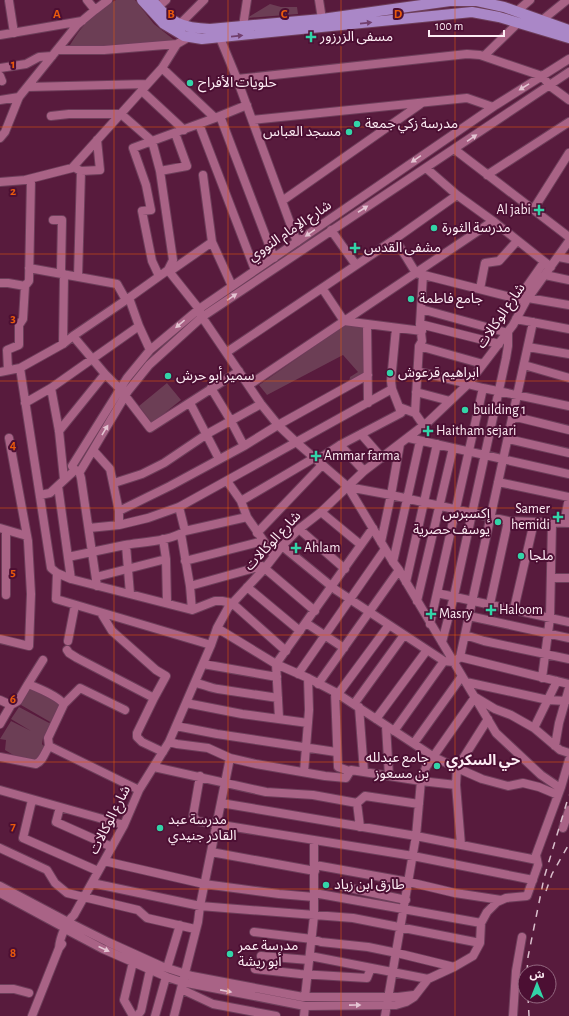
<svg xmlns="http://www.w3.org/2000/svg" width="569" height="1016" viewBox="0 0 569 1016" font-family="'Alegreya Sans','Noto Sans Arabic',sans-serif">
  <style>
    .green { fill: #6c3e55 }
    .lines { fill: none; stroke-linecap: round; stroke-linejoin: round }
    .minor-casing { stroke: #6d3e5a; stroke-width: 10 }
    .major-casing { stroke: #6d3e5a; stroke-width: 12 }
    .minor { stroke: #a96386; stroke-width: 8 }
    .major { stroke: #aa87c7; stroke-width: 10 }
    .rail { stroke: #d9bfcc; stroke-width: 1.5; stroke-dasharray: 7 7; stroke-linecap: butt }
    .oneway { fill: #723f6e }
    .oneway2 { fill: #e4c4d3 }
    .grid { fill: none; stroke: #e8590c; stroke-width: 1; stroke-opacity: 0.55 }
    .poi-dot { fill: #33d4a8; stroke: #4c0f33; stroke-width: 1.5 }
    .labels { text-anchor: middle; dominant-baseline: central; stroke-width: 4; stroke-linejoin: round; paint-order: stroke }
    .poi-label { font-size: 14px; fill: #fdedf4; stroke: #4c0f33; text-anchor: start }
    .street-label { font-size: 14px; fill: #fdedf4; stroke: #4c0f33 }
    .neighbourhood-label { font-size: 15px; font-weight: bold; fill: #fdedf4; stroke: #4c0f33 }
    .grid-label { font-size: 13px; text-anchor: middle; font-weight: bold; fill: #e8590c; stroke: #4c0f33; stroke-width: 4; stroke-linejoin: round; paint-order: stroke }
  </style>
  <rect width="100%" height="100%" fill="#581b3d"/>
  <!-- green -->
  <path class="green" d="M116 0H135L154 24 178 43 96 46 70 45C83 24 94 12 116 0Z
    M270 4 281 7H297L298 14 247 18Z
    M345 325 365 327V375L349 383 350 377 358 372 343 355 267 395 259 385Z
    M167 383 181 400 152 423 139 406Z
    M30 688 60 702V707L52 723 21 705Z
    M19 707 51 724 43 738 42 744 45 748 38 761 15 756 5 750 6 740 0 739 11 721 31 731 11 719Z"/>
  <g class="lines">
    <defs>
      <path id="minor" d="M87 0 95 10
        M319 0 322 19
        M9 1 14 33
        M158 7 166 0
        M516 12 530 0
        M541 21 567 0
        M180 24 204 0
        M243 26 247 0
        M0 35 82 21
        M220 38 237 79 297 242
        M57 50H104L177 44
        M484 56 518 23
        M0 68 26 64 39 57 52 56
        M162 68 215 118
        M0 76 2 81
        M237 79 467 54 480 55 542 76 550 86 569 100
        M28 87 147 84
        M142 91 184 130
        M0 100 19 97
        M51 116 69 114H121L152 141 215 118 247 105
        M220 116 274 258
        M252 120 467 98 493 107
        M199 124 255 270
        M0 138 5 132 19 97 77 25 95 10 108 0
        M454 149 569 237
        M426 168 457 195 493 221 551 267
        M77 169 81 171 100 170 97 140
        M160 171 187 166 175 133
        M203 175 212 242 232 286
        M487 175 569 122
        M0 182 25 180 72 168 162 68 177 44 189 37
        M282 201 422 103
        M533 210 569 153
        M53 220H62L61 271 64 275 63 344
        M331 230 356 265
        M395 239 416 273 526 301
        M559 257 569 259
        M29 268 117 284 126 300
        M168 270 199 309 202 317 261 404 278 425 296 442 348 487 391 495 508 521 569 523
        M169 272 212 242
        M423 275 420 324 422 341 419 346 415 413 424 426
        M545 275 569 280
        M78 277 81 171
        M0 283H8L25 286
        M322 288 344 321 422 331
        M480 289 485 263 499 261 517 241
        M528 298 569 305
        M518 299 544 262
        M421 309 508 333V346L506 358 454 596 442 642
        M516 319 569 329
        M367 324 368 403
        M420 324 499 344
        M139 326 150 350
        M396 328 391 381 392 389 399 407 415 413
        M73 336 105 374 120 389 150 428 239 371
        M419 346 483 364
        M528 347 569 354
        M227 352 395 239 457 195
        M524 365 569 378
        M20 368 51 568 57 573 71 579 192 610 215 601H222L232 603 286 651
        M8 370 7 350 19 345V325L23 319 25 286 29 281 31 179
        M417 371 483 388 569 406
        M0 372 20 368 63 344 73 336 126 300 168 270 173 260 160 171 152 141 133 148 146 185 151 210 142 211 152 261 159 276
        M249 385 493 221
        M51 388 59 431 64 479
        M211 388 231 421 244 446
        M416 392 450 401
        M25 403 51 388 139 326 129 298
        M190 403 219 459
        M512 416 569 430
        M59 431 105 374
        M361 434 382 458
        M409 438 569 474
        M508 439 569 453
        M340 445 364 471
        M93 450 110 469 119 511V525
        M317 460 340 445 401 413 399 407
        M75 470 72 466 127 378 150 350 199 309 496 105 569 59
        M79 471 81 478 97 586
        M227 481 241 501 247 517 274 556
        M498 482 569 497
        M114 483 142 474 164 463 207 434 261 404
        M58 486 71 579
        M348 487 393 562 399 570 496 733 541 775 560 788
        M40 495 50 493 75 470 79 471 81 470 128 391 149 365 202 317 569 72
        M241 501 314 458
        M179 507 185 531
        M119 511 170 486 244 446 278 425 368 375
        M321 512 361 545
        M564 523 569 498
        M0 528 27 536
        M89 528 119 525 148 518 179 507 392 389
        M299 529 345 569
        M257 533 322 465
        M181 534 190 586 192 610
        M163 539 166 559
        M381 542 391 495 400 444
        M126 545 130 594
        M282 546 336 590 444 661 454 662 460 657 533 322
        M68 557C87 553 106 549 125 545 142 542 171 541 185 531L247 517
        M185 561 263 541
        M393 562 420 441
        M57 573 56 599 211 645
        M96 577 166 559 167 603
        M551 578H569
        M406 582 437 444
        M190 586 262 566 315 611
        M247 587 300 631
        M437 593 569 622
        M6 595V530
        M417 601 453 448
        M490 604 508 521
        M514 609 534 522
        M101 613 112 631 156 670 166 676 154 698
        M469 616 569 638
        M306 623 344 648
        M430 624 483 388
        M217 628 276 664 308 678 335 692 434 757 457 768 482 779 508 786 523 783 539 787 558 795
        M465 635 484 641 569 659
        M0 639 29 646 31 594 28 541 9 438
        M68 641 75 605
        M67 650 69 653 77 658 154 698 137 733V737L142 742 163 752
        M460 657 569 684
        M203 664 277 677
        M298 674 385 549
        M542 678 550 618 552 523
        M466 682 548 700 566 701
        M195 683C203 684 210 688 218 689L278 698
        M28 684 43 660
        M318 684 399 570
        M335 692 338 767 349 771
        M338 694 389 625
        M0 700 11 705 18 701 28 684C40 689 56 695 64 704L48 738 49 746 139 790
        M186 703 242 714 308 723
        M64 704 80 688 125 710
        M354 704 404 635
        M359 707 364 772
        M279 718 276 664 373 528
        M376 719 427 650
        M0 724 11 705
        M176 726 217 734 336 752
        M386 726 389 776
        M534 728 557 681
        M394 731 444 661
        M169 742 177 744 208 748 230 758 256 764 325 776 346 778 351 770 421 781 456 785
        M414 743 462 676
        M555 746 559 723 569 688
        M0 757 36 764C43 761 45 752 49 746
        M154 767 266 792 313 795 357 803 365 796 419 804
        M304 772 309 710 308 678
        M200 776 193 816 197 821 413 856 533 880
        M0 790 124 825
        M32 800 23 838 98 871
        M221 803 416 836 537 860
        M357 803 360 827
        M60 807 56 822 112 847
        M563 828 569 810
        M461 845 456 785 457 768 488 719
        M0 848 47 870 55 883 67 893 138 910 147 918 195 929
        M211 852 315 871
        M104 861 204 884 279 894 314 897
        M315 865 409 882 455 893 501 900
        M92 883 200 906 353 918 480 943
        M0 886 68 922
        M340 886 406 900
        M0 893 65 928
        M314 893 481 923
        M72 924 108 942 161 966 192 976 303 997H398L414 995
        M69 931 103 949 167 977 182 982 305 1006 396 1005 406 1002 414 997 428 979 454 967 473 956 480 943 481 923 487 912 497 902 506 898 527 896 538 865 536 855 561 787 569 760
        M254 932 312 939 321 942 368 947 397 953 454 967
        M59 948C60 937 66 922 74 915L124 825 139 790 169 742 211 645 217 628 228 608 265 568 282 546 299 529 321 512 364 471 428 422 468 384 513 325 526 301 569 241
        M261 956 309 960
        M310 956 428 979
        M167 968 180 925
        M255 969 300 974 367 978 371 968
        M0 989H14L29 993
        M181 989 213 1004 276 1016
        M305 997 314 916V841
        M32 1016 59 948 62 944
        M133 1016 124 1000 133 962
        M137 1016 141 1011 150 970
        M155 1016 166 977
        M174 1016 198 922 200 906 230 758
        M304 1016 305 1006
        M385 1016 416 836 421 781 426 767 475 697 495 709 511 715 534 728 560 750 569 753
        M513 1016 516 971 522 937"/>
      <path id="major" d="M142 0 164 24 184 36 202 39 472 12 499 17 569 38
        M152 0C170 23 182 28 210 29L322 19 450 1H477L504 7 569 30"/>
    </defs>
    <!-- minor casing -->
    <use href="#minor" class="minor-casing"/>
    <!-- major casing -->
    <use href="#major" class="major-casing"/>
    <!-- minor -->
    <use href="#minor" class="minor"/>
    <!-- major -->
    <use href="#major" class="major"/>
    <!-- rail -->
    <path class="rail" d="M546 891 552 874 569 844
      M527 972 528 957 544 878 569 795
      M528 996 529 1016"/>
  </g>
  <!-- one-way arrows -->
  <defs><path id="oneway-solid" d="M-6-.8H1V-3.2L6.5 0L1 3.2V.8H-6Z"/></defs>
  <g class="oneway">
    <use href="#oneway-solid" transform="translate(366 23) rotate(-6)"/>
    <use href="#oneway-solid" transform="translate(237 36) rotate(-6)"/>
  </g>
  <g class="oneway2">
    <use href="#oneway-solid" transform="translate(524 87) rotate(148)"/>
    <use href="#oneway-solid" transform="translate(472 138) rotate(-34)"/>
    <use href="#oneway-solid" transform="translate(416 159) rotate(145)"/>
    <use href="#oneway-solid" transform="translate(363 209) rotate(-33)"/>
    <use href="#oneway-solid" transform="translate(310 233) rotate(145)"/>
    <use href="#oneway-solid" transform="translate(232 297) rotate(-34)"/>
    <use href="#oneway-solid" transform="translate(180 324) rotate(140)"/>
    <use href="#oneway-solid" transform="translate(105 430) rotate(-59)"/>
    <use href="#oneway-solid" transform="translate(104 949) rotate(25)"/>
    <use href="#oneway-solid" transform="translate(226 991) rotate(11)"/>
    <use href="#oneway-solid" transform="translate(355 1005) rotate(-1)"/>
  </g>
  <!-- grid -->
  <path class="grid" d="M114 0V1016M228 0V1016M341 0V1016M455 0V1016M0 127H569M0 254H569M0 381H569M0 508H569M0 635H569M0 762H569M0 889H569"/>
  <!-- markers -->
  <g class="poi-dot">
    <path d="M309 31h4v4h4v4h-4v4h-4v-4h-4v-4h4z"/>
    <circle cx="190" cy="83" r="4"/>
    <circle cx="357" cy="124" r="4"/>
    <circle cx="349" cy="132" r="4"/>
    <path d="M537 204h4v4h4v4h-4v4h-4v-4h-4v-4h4z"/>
    <circle cx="434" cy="228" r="4"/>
    <path d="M353 242h4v4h4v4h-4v4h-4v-4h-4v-4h4z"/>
    <circle cx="411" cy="299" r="4"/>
    <circle cx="390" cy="373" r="4"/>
    <circle cx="168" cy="376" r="4"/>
    <circle cx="465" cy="410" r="4"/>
    <path d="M426 425h4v4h4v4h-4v4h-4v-4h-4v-4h4z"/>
    <path d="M314 450h4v4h4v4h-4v4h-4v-4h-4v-4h4z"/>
    <path d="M556 511h4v4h4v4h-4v4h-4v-4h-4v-4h4z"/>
    <circle cx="498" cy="522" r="4"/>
    <path d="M294 542h4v4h4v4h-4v4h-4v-4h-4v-4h4z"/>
    <circle cx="521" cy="556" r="4"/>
    <path d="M489 604h4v4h4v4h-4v4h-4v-4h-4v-4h4z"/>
    <path d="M429 608h4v4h4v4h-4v4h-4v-4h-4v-4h4z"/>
    <circle cx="437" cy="766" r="4"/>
    <circle cx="160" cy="828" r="4"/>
    <circle cx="326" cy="885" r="4"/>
    <circle cx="230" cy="954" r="4"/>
  </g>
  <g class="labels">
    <!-- poi labels -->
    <g class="poi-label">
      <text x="320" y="37">مسفى الزرزور</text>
      <text x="198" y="83">حلويات الأفراح</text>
      <text x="365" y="124">مدرسة زكي جمعة</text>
      <text x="341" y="132" text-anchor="end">مسجد العباس</text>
      <text x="531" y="210" text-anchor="end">Al jabi</text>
      <text x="442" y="228">مدرسة الثورة</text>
      <text x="364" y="248">مشفى القدس</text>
      <text x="419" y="299">جامع فاطمة</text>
      <text x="398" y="373">ابراهيم قرعوش</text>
      <text x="176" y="376">سمير أبو حرش</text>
      <text x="473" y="410">building 1</text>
      <text x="436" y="431">Haitham sejari</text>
      <text x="324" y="456">Ammar farma</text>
      <text x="550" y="509" text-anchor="end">Samer<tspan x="550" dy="16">hemidi</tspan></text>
      <text x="490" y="514" text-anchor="end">إكسبرس<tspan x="490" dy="16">يوسف حصرية</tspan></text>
      <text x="304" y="548">Ahlam</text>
      <text x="529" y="556">ملجا</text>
      <text x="499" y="610">Haloom</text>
      <text x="439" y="614">Masry</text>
      <text x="429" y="758" text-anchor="end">جامع عبدلله<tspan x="429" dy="16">بن مسعوز</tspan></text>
      <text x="168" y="820">مدرسة عبد<tspan x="168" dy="16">القادر جنيدي</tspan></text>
      <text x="334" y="885">طارق ابن زياد</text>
      <text x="238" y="946">مدرسة عمر<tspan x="238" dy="16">أبو ريشة</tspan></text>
    </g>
    <!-- street labels -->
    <g class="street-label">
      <text transform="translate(290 231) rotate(-34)">شارع الإمام النووي</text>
      <text transform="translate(501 316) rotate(-56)">شارع الوكالات</text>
      <text transform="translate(273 541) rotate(-47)">شارع الوكالات</text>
      <text transform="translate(110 820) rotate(-63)">شارع الوكالات</text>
    </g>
    <!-- neighbourhood labels -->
    <g class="neighbourhood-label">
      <text x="483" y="760">حي السكري</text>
    </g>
  </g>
  <g class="grid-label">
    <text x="57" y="18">A</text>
    <text x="171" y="18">B</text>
    <text x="284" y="18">C</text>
    <text x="398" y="18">D</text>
    <text x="13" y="68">1</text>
    <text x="13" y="195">2</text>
    <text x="13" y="322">3</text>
    <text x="13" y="449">4</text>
    <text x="13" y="576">5</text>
    <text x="13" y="703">6</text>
    <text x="13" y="830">7</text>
    <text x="13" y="957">8</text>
  </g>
  <!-- north arrow -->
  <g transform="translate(537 984)"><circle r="19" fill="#4c0f33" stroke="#936880"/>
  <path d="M0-3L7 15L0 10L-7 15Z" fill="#33d4a8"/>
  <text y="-6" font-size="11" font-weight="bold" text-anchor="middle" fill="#fdedf4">ش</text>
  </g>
  <!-- scale -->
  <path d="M429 30v6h75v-6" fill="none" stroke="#fdedf4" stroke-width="2"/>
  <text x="435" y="30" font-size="12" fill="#fdedf4" stroke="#4c0f33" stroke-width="3" paint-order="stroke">100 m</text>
</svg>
